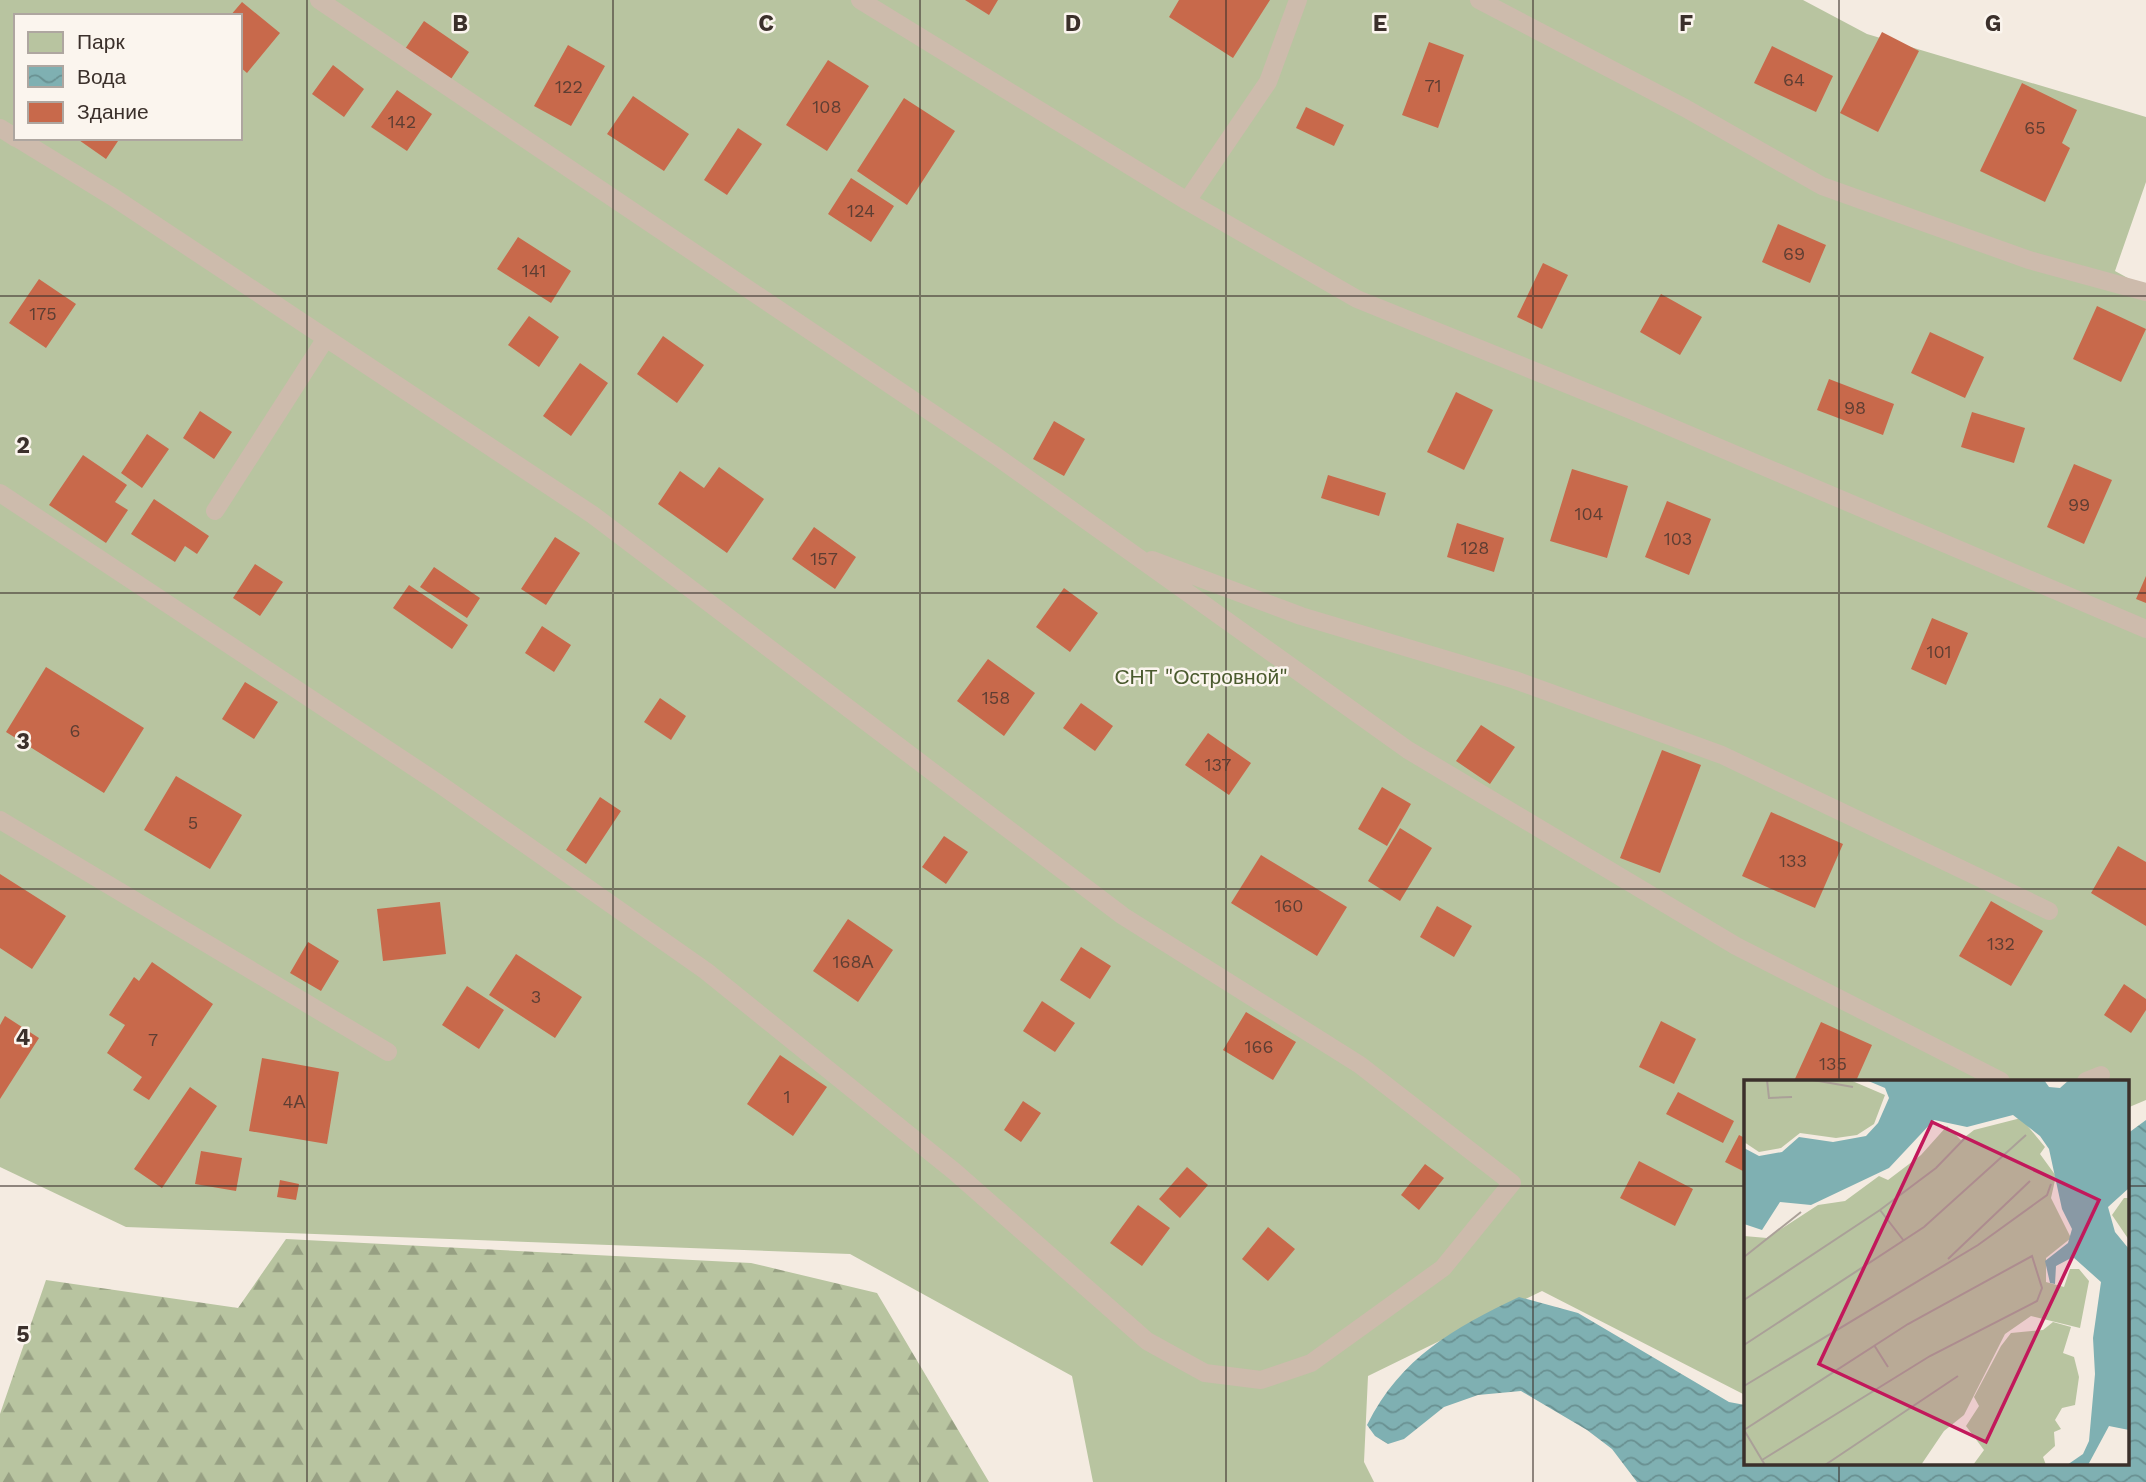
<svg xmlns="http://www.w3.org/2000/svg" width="2146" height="1482" viewBox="0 0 2146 1482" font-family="'Work Sans',sans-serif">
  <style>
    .forest { fill: url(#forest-firs) }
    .green { fill: #b8c4a0; fill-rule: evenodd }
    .water { fill: url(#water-waves) }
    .building { fill: #c8694b }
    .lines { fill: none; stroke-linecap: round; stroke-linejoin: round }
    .service { stroke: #cdbbac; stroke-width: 18 }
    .grid { fill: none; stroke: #3b302b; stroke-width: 2; stroke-opacity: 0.55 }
    .labels { text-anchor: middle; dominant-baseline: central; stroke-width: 5; stroke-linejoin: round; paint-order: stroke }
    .number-label { font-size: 18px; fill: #5e3e33 }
    .park-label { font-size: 21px; fill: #4a5a2e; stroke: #fbf5ee }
    .inset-road { fill: none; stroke: #aaa098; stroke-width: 2 }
    .view { fill: #c2185b; fill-opacity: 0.15; stroke: #c2185b; stroke-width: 3.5 }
    .inset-edge { fill: none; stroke: #3b302b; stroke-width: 3.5 }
    .grid-label { font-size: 23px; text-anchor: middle; font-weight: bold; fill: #3b302b; stroke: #fbf5ee; stroke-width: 5; stroke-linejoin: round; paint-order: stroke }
  </style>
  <defs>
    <pattern id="forest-firs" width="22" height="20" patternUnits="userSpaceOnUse" patternTransform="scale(1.75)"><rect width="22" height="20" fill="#b8c4a0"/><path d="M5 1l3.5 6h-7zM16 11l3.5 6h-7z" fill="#97a083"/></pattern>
    <pattern id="water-waves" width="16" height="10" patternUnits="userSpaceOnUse" patternTransform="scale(1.75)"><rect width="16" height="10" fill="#7fb0b2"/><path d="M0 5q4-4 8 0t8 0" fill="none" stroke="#699091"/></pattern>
  </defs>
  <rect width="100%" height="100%" fill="#f4ebe1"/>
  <!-- forest -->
  <path class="forest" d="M286 1239 751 1263 877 1293 989 1482H0V1414L46 1280 238 1308Z"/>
  <!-- green -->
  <path class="green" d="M0 0H1803L1867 34 2146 117V182L2115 271 2146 288V1100L2127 1108V1081H1745V1395L1542 1291 1368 1376 1364 1462 1374 1482H1093L1072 1376 850 1254 126 1227 0 1167ZM16 16H240V138H16Z"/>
  <!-- water -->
  <path class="water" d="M2146 1120V1482H1637L1612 1449 1587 1430 1521 1391 1478 1395 1444 1407 1404 1439 1388 1444 1375 1436 1367 1425C1401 1357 1454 1328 1519 1297L1578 1313 1729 1402 1745 1405V1463H2127V1134Z"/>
  <!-- building -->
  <path class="building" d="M965 0H998L989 15Z
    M1179 0H1270L1233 58 1169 17Z
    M242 2 280 33 247 73 240 67V16H230Z
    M424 21 469 52 451 79 405 49Z
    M1882 32 1919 51 1878 132 1840 113Z
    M1429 42 1464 55 1438 128 1402 115Z
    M568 45 605 66 571 126 534 106Z
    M1772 46 1833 76 1816 112 1754 83Z
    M828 60 869 86 827 151 786 125Z
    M333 65 364 89 344 117 312 94Z
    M2022 83 2077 110 2062 143 2070 148 2045 202 1980 171Z
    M397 90 432 114 407 151 371 127Z
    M633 96 689 134 664 171 607 134Z
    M904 98 955 131 907 205 857 171Z
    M1306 107 1344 125 1334 146 1296 128Z
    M738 128 762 144 727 195 704 180Z
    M76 138H120L106 159Z
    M851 178 894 206 871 242 828 214Z
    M1778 224 1826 245 1810 283 1762 262Z
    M518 237 571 271 551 303 497 269Z
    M1543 263 1568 275 1542 329 1517 317Z
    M39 279 76 304 46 348 9 323Z
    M1661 294 1702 317 1680 355 1640 332Z
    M2097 306 2146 329 2121 382 2073 359Z
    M529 316 559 337 539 367 508 345Z
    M1930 332 1984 357 1965 398 1911 373Z
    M663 336 704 365 677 403 637 374Z
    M580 363 608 383 571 436 543 416Z
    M1829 379 1894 404 1883 435 1817 410Z
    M1456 392 1493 410 1464 470 1427 452Z
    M200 411 232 432 214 459 183 438Z
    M1972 412 2025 428 2014 463 1961 447Z
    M1054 421 1085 439 1064 476 1033 459Z
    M147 434 169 449 142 488 121 473Z
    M83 455 127 485 115 502 128 510 106 543 49 505Z
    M2074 464 2112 480 2084 544 2047 527Z
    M719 467 764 499 727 553 658 504 680 471 704 488Z
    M1572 469 1628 486 1607 558 1550 541Z
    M1328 475 1386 493 1379 516 1321 498Z
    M154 499 209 536 197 554 185 546 175 562 131 534Z
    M1667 501 1711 519 1689 575 1645 557Z
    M1457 523 1504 538 1494 572 1447 557Z
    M814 527 856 557 835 589 792 559Z
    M555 537 580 553 546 605 521 589Z
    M255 564 283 582 260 616 233 598Z
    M434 567 480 598 467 618 420 587Z
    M2146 576V603L2136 599Z
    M409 585 468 625 452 649 393 608Z
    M1064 588 1098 613 1070 652 1036 627Z
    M1932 618 1968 633 1946 685 1911 669Z
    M542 626 571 645 554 672 525 653Z
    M988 659 1035 693 1004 736 957 701Z
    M46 667 144 728 104 793 6 732Z
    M245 682 278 702 254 739 222 719Z
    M660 698 686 716 671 740 644 722Z
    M1081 703 1113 726 1095 751 1063 728Z
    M1481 725 1515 747 1490 784 1456 761Z
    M1208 733 1251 763 1229 795 1185 765Z
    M1662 750 1701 765 1660 873 1620 858Z
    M176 776 242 815 210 869 144 830Z
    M1382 787 1411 804 1387 846 1358 829Z
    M600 797 621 811 586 864 566 850Z
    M1771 812 1843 844 1815 908 1742 876Z
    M1400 828 1432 848 1400 901 1368 881Z
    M944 836 968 852 946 884 922 867Z
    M2118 846 2146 862V926L2091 893Z
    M1261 855 1347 907 1317 956 1231 903Z
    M0 874 66 916 32 969 0 948Z
    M1991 901 2043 931 2011 986 1959 956Z
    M440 902 446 954 383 961 377 909Z
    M1437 906 1472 926 1454 957 1420 937Z
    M848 919 893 950 858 1002 813 971Z
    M308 942 339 961 321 991 290 973Z
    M1081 947 1111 966 1090 999 1060 980Z
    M516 954 582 997 555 1038 489 995Z
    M152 962 213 1004 149 1100 133 1090 142 1077 107 1053 125 1025 109 1015 134 977 139 981Z
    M2124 984 2146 999V1010L2131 1033 2104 1015Z
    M467 986 504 1010 479 1049 442 1025Z
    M1042 1001 1075 1023 1055 1052 1023 1031Z
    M1246 1012 1296 1042 1273 1080 1223 1050Z
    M5 1016 39 1038 0 1099V1025Z
    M1661 1021 1696 1039 1674 1084 1639 1067Z
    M1821 1022 1872 1045 1856 1081H1794Z
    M780 1055 827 1087 793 1136 747 1104Z
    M262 1058 339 1072 327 1144 249 1131Z
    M190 1087 217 1106 162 1188 134 1169Z
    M1678 1092 1734 1121 1723 1143 1666 1114Z
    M1023 1101 1041 1113 1021 1142 1004 1130Z
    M1739 1135 1745 1138V1172L1725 1162Z
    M201 1151 242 1158 236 1191 195 1184Z
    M1639 1161 1693 1189 1675 1226 1620 1198Z
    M1425 1164 1444 1178 1419 1210 1401 1195Z
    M1187 1167 1208 1185 1180 1218 1159 1199Z
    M280 1180 299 1184 296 1200 277 1197Z
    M1138 1205 1170 1228 1142 1266 1110 1243Z
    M1268 1227 1295 1249 1268 1281 1242 1259Z"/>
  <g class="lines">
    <!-- service -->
    <path class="service" d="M319 0 996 456 1408 750 1736 946 2001 1081
      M860 0 1187 201 1357 299 1633 411 2146 629
      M1479 0 1685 108 1822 186 2029 260 2146 292
      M0 128 16 138
      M1187 201 1268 82 1298 0
      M0 493 438 783 706 971 955 1172 1147 1341 1205 1373 1261 1380 1311 1363 1443 1268 1512 1183 1360 1065 1123 916 593 515 113 197 17 138
      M215 511 326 338
      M1152 560 1301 616 1515 680 1722 755 2049 911
      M0 820 388 1052
      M2086 1081 2101 1075"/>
  </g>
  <!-- grid -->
  <path class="grid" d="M307 0V1482M613 0V1482M920 0V1482M1226 0V1482M1533 0V1482M1839 0V1081M0 296H2146M0 593H2146M0 889H2146M0 1186H1745M2127 1186H2146M1839 1463V1482"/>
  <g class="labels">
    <!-- number labels -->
    <g class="number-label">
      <text x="1794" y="79">64</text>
      <text x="1433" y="85">71</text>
      <text x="569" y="86">122</text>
      <text x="827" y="106">108</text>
      <text x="402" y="121">142</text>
      <text x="2035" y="127">65</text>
      <text x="861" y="210">124</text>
      <text x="1794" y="253">69</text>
      <text x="534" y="270">141</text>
      <text x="43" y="313">175</text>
      <text x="1855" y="407">98</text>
      <text x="2079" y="504">99</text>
      <text x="1589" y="513">104</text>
      <text x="1678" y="538">103</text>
      <text x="1475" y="547">128</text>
      <text x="824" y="558">157</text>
      <text x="1939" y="651">101</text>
      <text x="996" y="697">158</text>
      <text x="75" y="730">6</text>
      <text x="1218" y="764">137</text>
      <text x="193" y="822">5</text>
      <text x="1793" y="860">133</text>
      <text x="1289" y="905">160</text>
      <text x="2001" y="943">132</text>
      <text x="853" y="961">168А</text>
      <text x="536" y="996">3</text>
      <text x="153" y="1039">7</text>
      <text x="1259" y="1046">166</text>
      <text x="1833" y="1063">135</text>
      <text x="787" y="1096">1</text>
      <text x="294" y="1101">4А</text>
    </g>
    <!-- park labels -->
    <g class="park-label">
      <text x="1201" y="676">СНТ "Островной"</text>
    </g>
  </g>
  <!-- overview -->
  <g transform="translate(1744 1080)">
    <rect width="385" height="385" fill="#f4ebe1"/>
    <path d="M380 118H385V160L368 135ZM309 242 327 247 319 273 330 277 335 297 331 325 318 328 311 340 317 349 310 352 311 366 299 377 302 385H229L240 370 222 346 235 326 230 317 257 266 267 253 299 250Z" fill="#b8c4a0"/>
    <path d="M0 0H106L141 15 130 44 113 55 92 58 56 53 37 68 15 72 0 62ZM277 38 301 67 296 74 312 96 307 118 327 158 302 178V202L320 207 326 189H335L345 201 336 248 287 236 261 254 220 335 200 351 177 385H0V156L23 158 74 125 101 121 135 96 144 100 177 75 203 46 217 60 230 50Z" fill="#b8c4a0"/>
    <path d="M122 0H300L305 7 316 8 325 0H385V108L364 127 371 152 385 169V350L365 346 344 385H323L339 374 345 361 351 294 349 258 357 202 329 177 312 186 311 204 306 203 301 181 324 163 328 149 318 129 305 69 296 56 269 35 223 47 190 40 145 88 67 125 36 122 18 150 0 144V68L15 76 38 72 55 57 89 62 122 56 134 43 145 18 141 8Z" fill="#7fb0b2"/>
    <path class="inset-road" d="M23 0 25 18 48 17M69 0 109 7M136 130 160 161M0 177 57 132M204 179 286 101M0 220 136 130 192 88 222 57M0 265 180 147 282 55M130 265 144 287M0 306 234 165 303 115 307 104M0 350 164 244 288 176 298 208 293 221 186 276 18 380M0 350 21 385M81 385 214 296"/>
    <path class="view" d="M188 42 355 120 242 362 75 284Z"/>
    <rect width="385" height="385" class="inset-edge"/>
  </g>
  <g class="grid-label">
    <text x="460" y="31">B</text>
    <text x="766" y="31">C</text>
    <text x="1073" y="31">D</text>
    <text x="1380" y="31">E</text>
    <text x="1686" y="31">F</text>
    <text x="1993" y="31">G</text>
    <text x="23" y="453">2</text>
    <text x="23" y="749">3</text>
    <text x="23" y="1045">4</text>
    <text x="23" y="1342">5</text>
  </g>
  <!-- legend -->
  <rect x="14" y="14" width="228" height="126" fill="#fbf5ee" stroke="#aea6a0" stroke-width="2"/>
  <rect x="28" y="32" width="35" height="21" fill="#b8c4a0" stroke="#aea6a0" stroke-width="2"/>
  <text x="77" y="49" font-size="21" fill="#3b302b">Парк</text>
  <rect x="28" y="66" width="35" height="21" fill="url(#water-waves)" stroke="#aea6a0" stroke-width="2"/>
  <text x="77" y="84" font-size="21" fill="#3b302b">Вода</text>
  <rect x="28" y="102" width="35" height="21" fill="#c8694b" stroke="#aea6a0" stroke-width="2"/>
  <text x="77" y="119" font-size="21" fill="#3b302b">Здание</text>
</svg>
